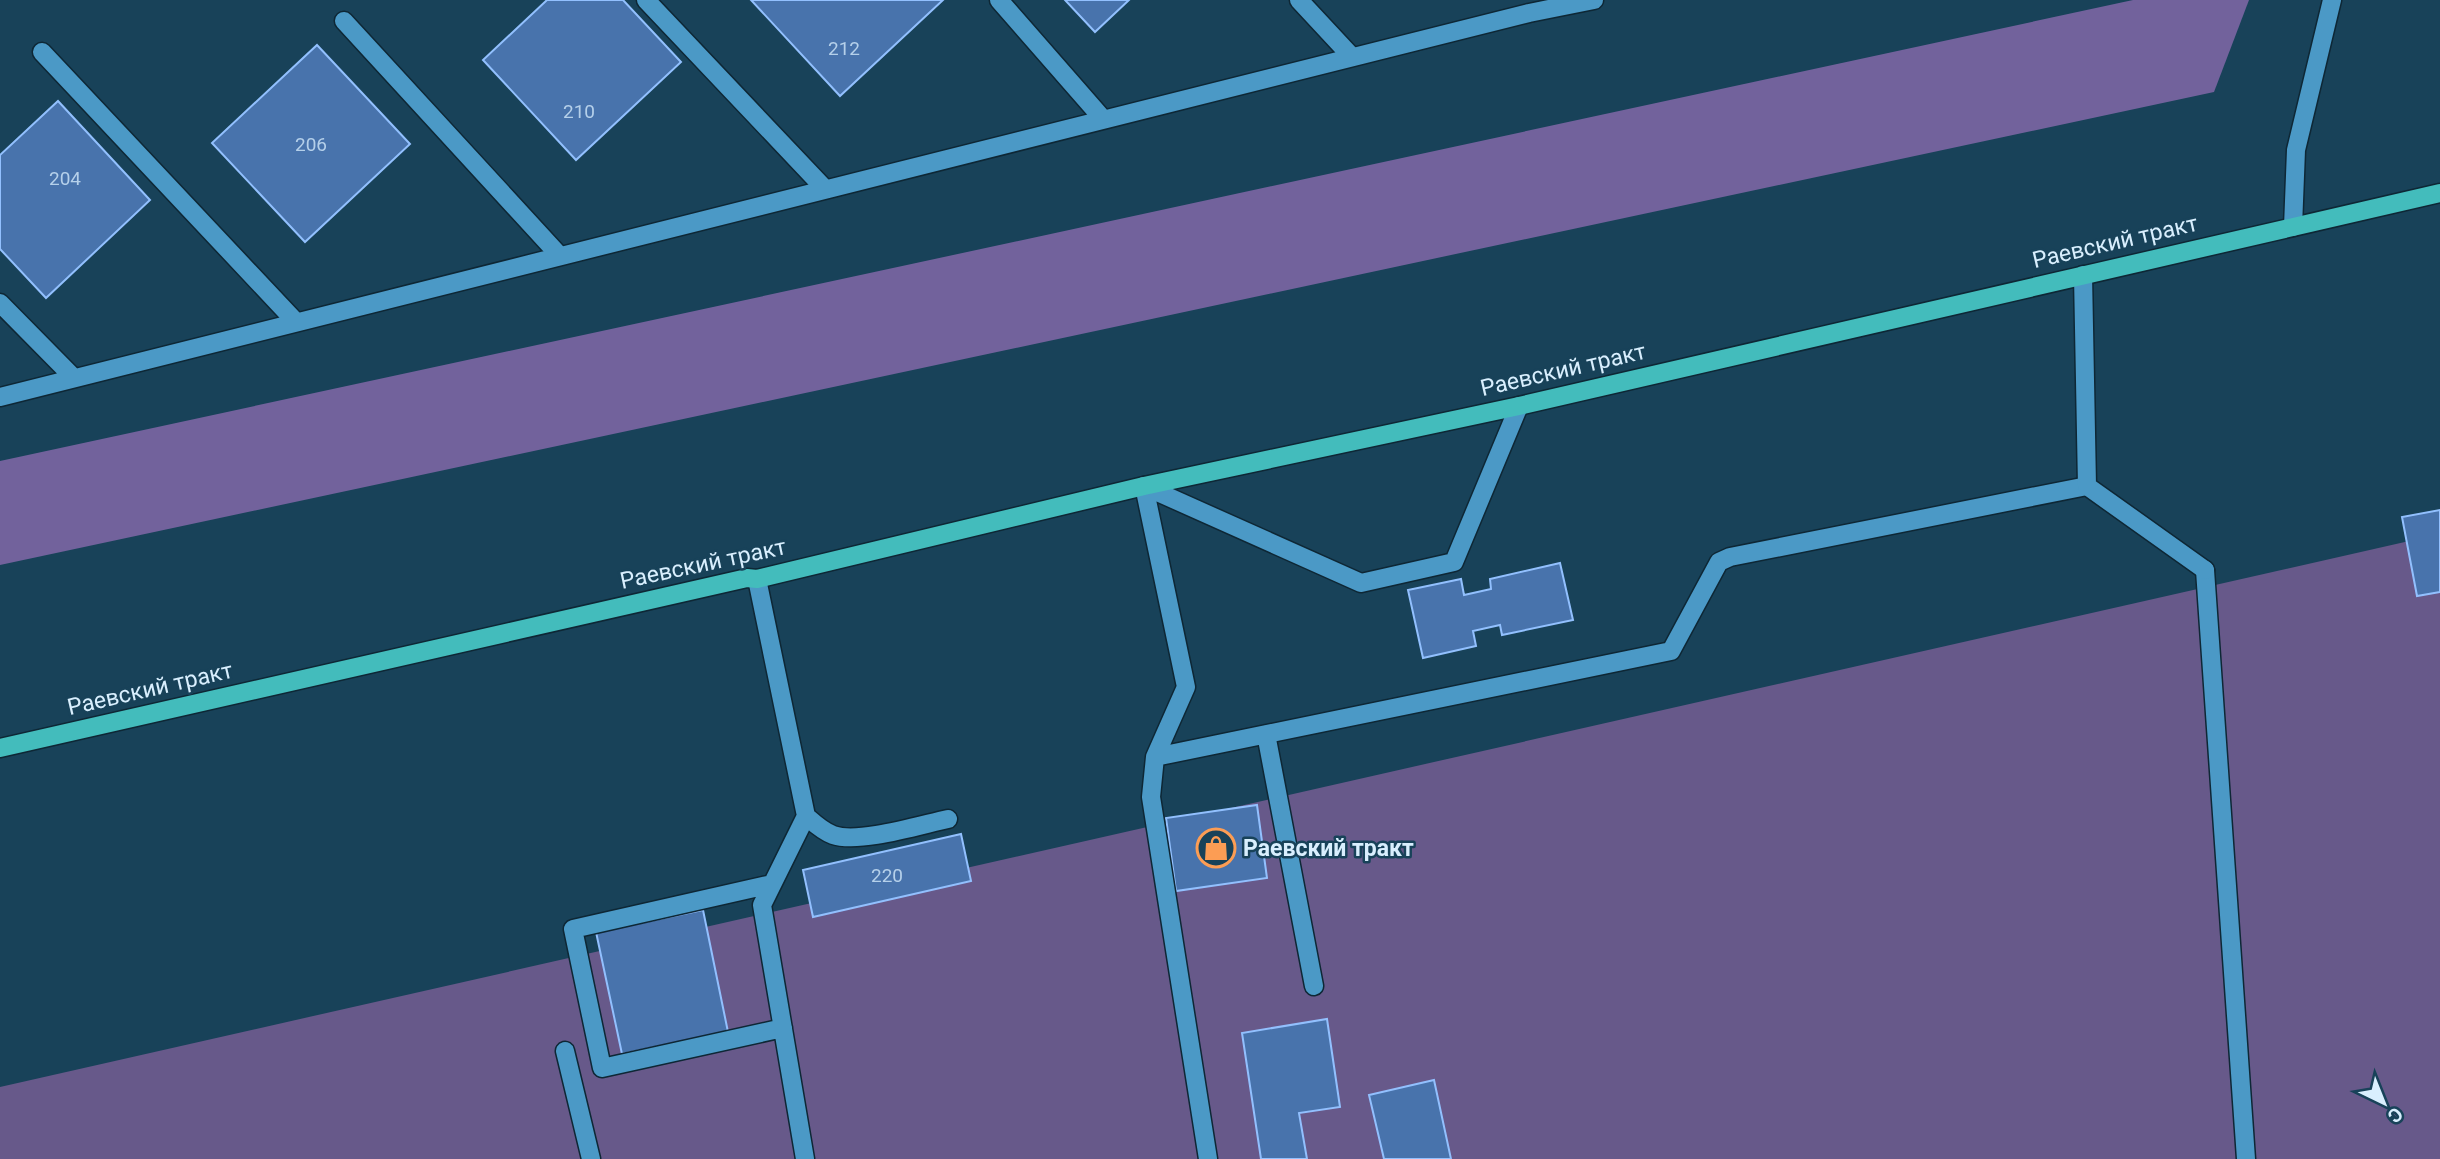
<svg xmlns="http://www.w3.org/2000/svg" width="2440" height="1159" viewBox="0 0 2440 1159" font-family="Roboto,sans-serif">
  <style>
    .green { fill: #67598a }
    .forest { fill: #72629c }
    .building { fill: #4873ac; stroke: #92c0fe; stroke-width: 2 }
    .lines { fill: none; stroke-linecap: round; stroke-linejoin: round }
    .service-casing { stroke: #0e2735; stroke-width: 21 }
    .minor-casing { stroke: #0e2735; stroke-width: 21 }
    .tertiary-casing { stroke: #0e2735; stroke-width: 21 }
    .primary-casing { stroke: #0e2735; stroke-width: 21 }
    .service { stroke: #4b99c6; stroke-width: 18 }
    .minor { stroke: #4b99c6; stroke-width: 18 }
    .tertiary { stroke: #4b99c6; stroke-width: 18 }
    .primary { stroke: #43bcbc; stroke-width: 18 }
    .labels { text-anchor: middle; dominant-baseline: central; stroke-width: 5; stroke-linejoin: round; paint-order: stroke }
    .number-label { font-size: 19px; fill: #b5d0ea }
    .street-label { font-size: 23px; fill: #d9effe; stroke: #184259 }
    .poi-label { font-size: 23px; font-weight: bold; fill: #d9effe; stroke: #184259; text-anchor: start }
  </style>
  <rect width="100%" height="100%" fill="#184259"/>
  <!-- green -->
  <path class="green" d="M2440 534V1159H0V1087Z"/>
  <!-- forest -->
  <path class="forest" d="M2133 0H2249L2214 92 0 565V461Z"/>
  <!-- building -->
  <path class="building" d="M547 0H623L681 62 576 160 483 60Z
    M751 0H943L840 96Z
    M1065 0H1129L1095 32Z
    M317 45 410 144 305 242 212 143Z
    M58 101 150 200 46 298 0 249V155Z
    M2440 510V592L2417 596 2402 517Z
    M1560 563 1573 620 1502 635 1500 625 1473 631 1476 646 1423 658 1408 590 1461 579 1464 595 1491 589 1490 579Z
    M1257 805 1267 878 1176 891 1166 818Z
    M961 834 971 881 813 917 803 870Z
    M703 910 728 1032 622 1054 596 932Z
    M1327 1019 1340 1107 1299 1113 1307 1159H1261L1242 1033Z
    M1434 1080 1451 1159H1384L1369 1095Z"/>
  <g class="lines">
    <defs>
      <path id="service" d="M646 0 825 189
        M999 0 1103 119
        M1299 0 1352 57
        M344 21 559 255
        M42 52 295 321
        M0 303 74 378
        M0 397 1529 13 1594 0
        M1144 486 1186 687 1155 757 1151 797 1208 1159
        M1144 486 1361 583 1454 562 1519 406
        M2205 570 2246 1159
        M757 579 806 816C814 823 822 831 833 835 859 844 920 825 948 819
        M1266 734 1314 986
        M1155 757 1671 651 1719 562 1730 557 2087 486
        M772 884 573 929 602 1068 783 1028
        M565 1051 591 1159
        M805 1159 762 905 806 816"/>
      <path id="minor" d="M2083 275 2087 486 2205 570"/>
      <path id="tertiary" d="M2293 227 2296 150 2332 0"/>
      <path id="primary" d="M0 748 747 578 757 579 1144 486 1519 406 2440 193"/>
    </defs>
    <!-- service casing -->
    <use href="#service" class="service-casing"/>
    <!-- minor casing -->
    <use href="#minor" class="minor-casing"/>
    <!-- tertiary casing -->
    <use href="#tertiary" class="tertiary-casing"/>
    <!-- primary casing -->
    <use href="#primary" class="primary-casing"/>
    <!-- service -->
    <use href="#service" class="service"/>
    <!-- minor -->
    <use href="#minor" class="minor"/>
    <!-- tertiary -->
    <use href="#tertiary" class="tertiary"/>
    <!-- primary -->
    <use href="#primary" class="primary"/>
  </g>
  <!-- icons -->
  <defs>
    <symbol id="shop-ring" viewBox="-11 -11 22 22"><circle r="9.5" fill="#184259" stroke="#fc9d54" stroke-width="1.5"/><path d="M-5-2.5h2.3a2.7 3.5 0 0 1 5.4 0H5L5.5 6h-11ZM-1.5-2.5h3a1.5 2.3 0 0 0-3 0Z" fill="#fc9d54"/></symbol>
  </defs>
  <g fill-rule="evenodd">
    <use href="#shop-ring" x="1194" y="826" width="44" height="44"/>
  </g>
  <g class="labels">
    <!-- number labels -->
    <g class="number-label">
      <text x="844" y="48">212</text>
      <text x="579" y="111">210</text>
      <text x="311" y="144">206</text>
      <text x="65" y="178">204</text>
      <text x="887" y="875">220</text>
    </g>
    <!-- street labels -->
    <g class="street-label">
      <text transform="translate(2115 242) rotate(-13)">Раевский тракт</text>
      <text transform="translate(1563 370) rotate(-13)">Раевский тракт</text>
      <text transform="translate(703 564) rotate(-12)">Раевский тракт</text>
      <text transform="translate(150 689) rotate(-13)">Раевский тракт</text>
    </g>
    <!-- poi labels -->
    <g class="poi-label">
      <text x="1243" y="848">Раевский тракт</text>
    </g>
  </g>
  <!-- north arrow -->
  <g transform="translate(2384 1103) rotate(137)" stroke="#184259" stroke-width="5" paint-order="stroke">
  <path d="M0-5L12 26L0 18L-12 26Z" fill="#d9effe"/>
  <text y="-10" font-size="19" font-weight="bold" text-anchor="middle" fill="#d9effe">С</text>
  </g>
</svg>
